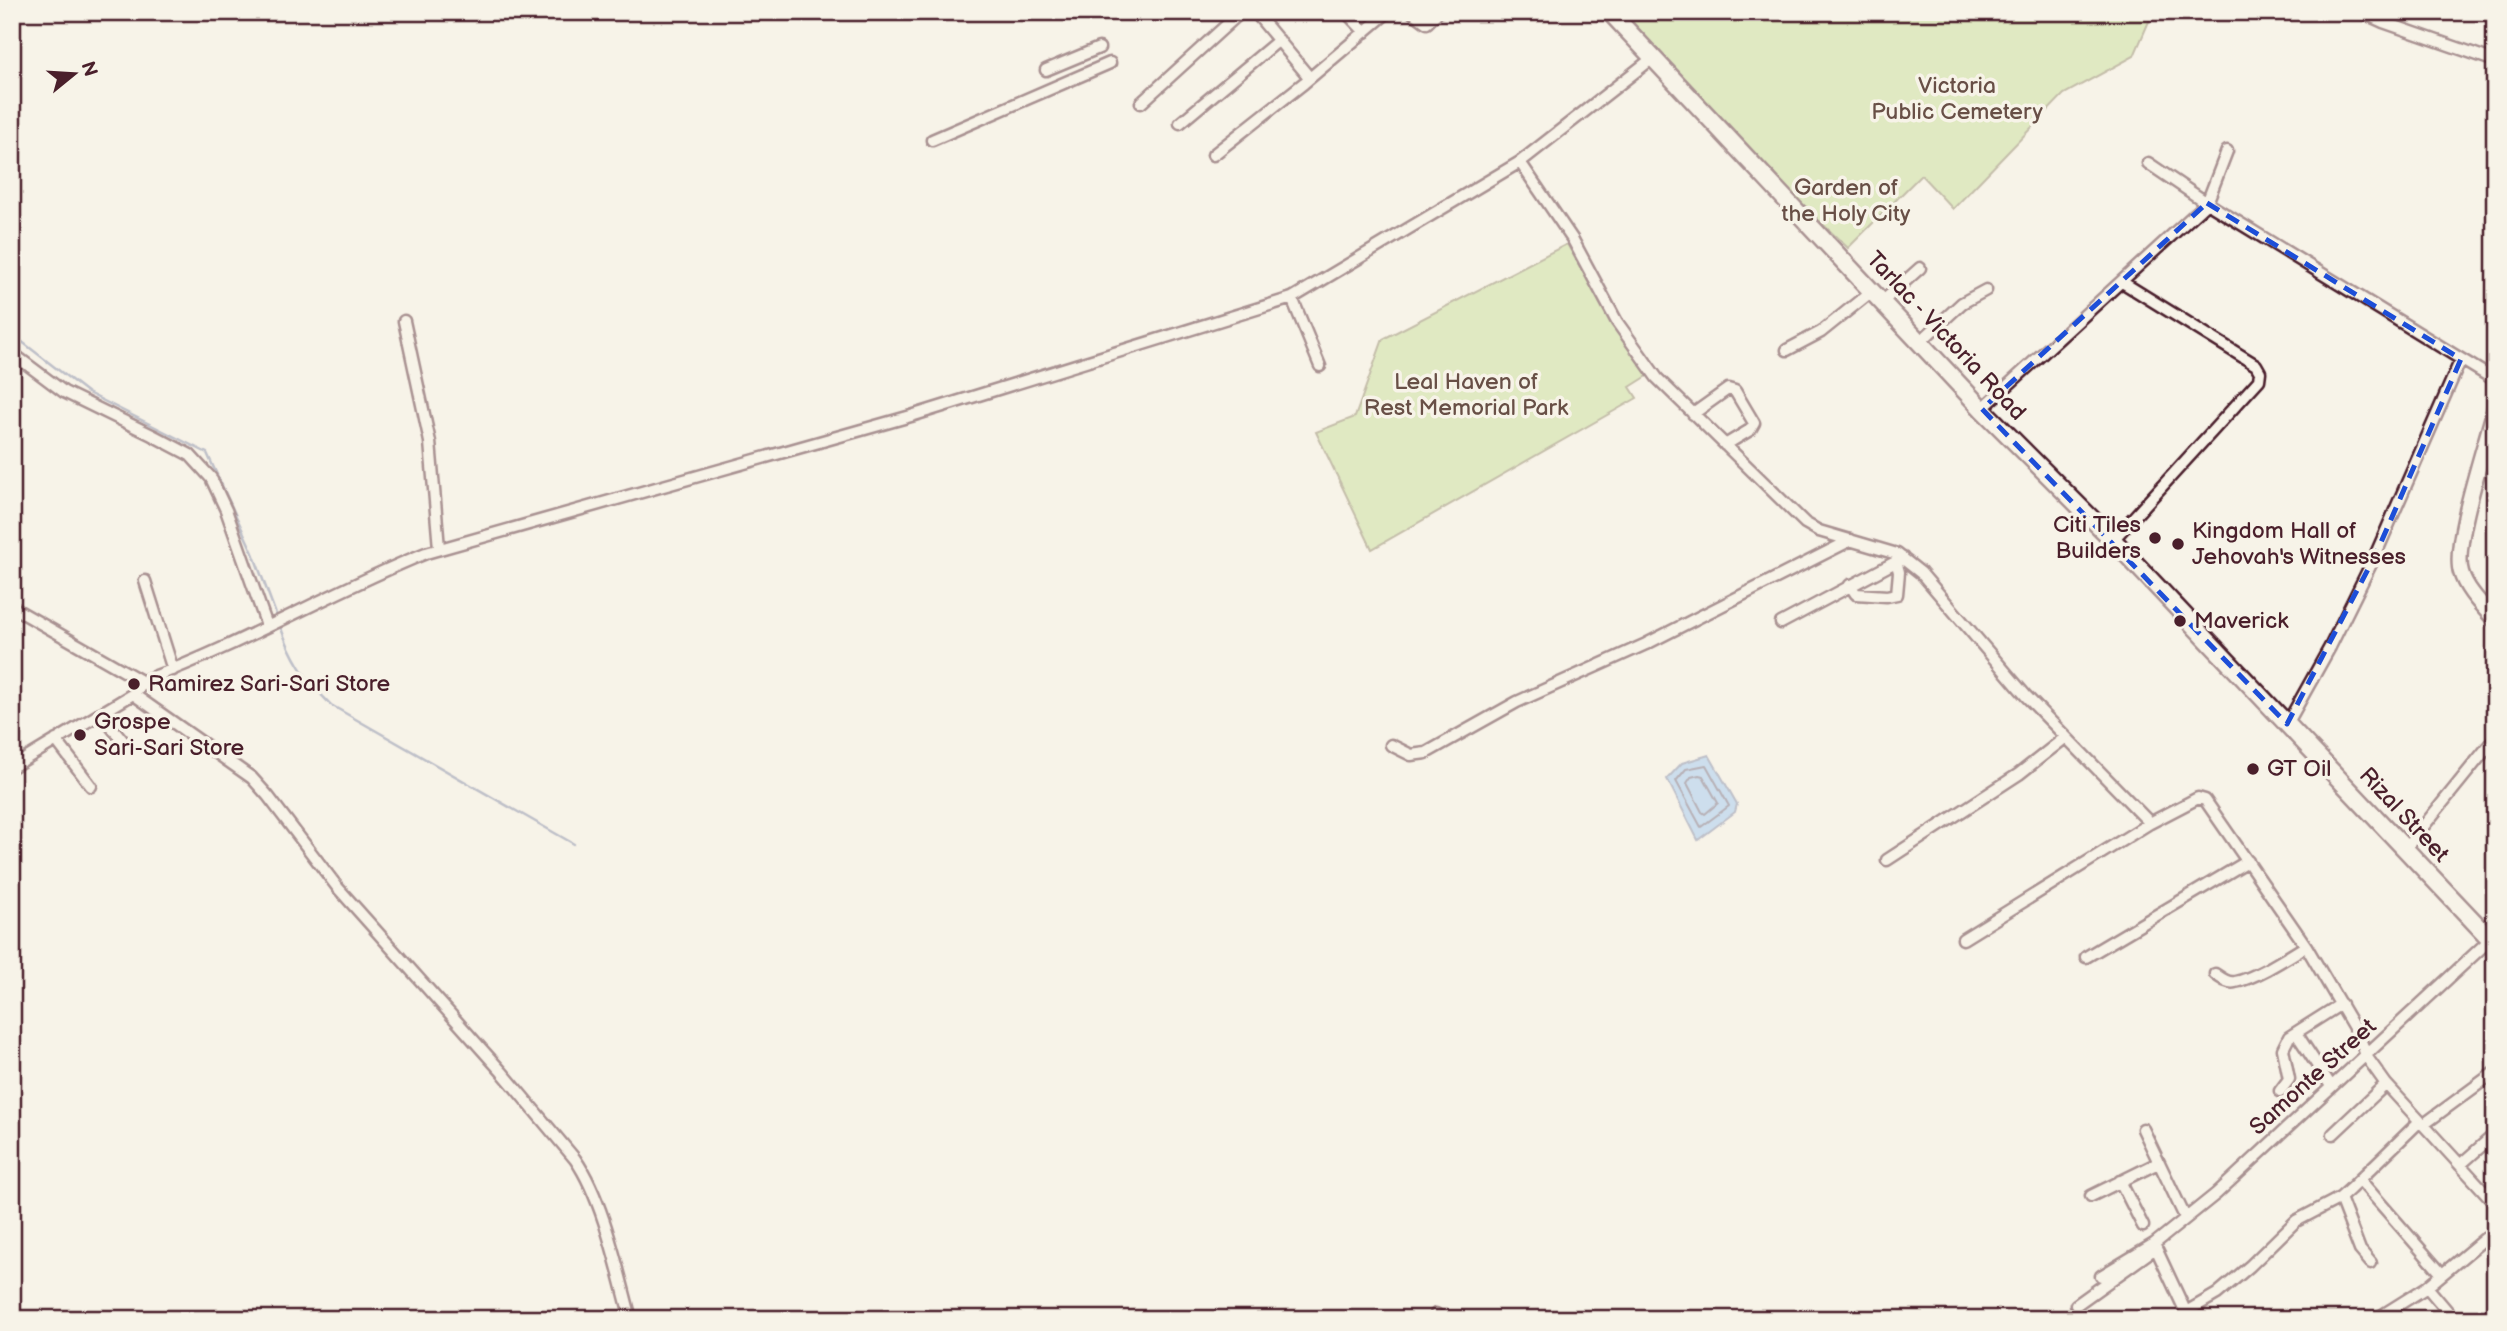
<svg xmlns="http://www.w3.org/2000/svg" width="2507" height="1331" viewBox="0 0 2507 1331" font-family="'Balsamiq Sans',sans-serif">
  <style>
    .green { fill: #c3de95; stroke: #867e60; stroke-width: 2 }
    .water { fill: #99c6f3; stroke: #7983a3; stroke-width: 2 }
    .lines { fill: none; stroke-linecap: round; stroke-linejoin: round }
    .shore { stroke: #6a627b; stroke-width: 2 }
    .stream { stroke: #7983a3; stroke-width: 2.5 }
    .street-casing { stroke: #4a1f2b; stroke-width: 15 }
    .secondary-casing { stroke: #4a1f2b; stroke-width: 19 }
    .primary-casing { stroke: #4a1f2b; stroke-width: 21 }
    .street { stroke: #f7f3e8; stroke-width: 10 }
    .secondary { stroke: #f7f3e8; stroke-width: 14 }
    .primary { stroke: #f7f3e8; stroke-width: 16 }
    .marked { fill: none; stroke: #1d4ed8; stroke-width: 5; stroke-dasharray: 14 9; stroke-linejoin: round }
    .poi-dot { fill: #4a1f2b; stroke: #f7f3e8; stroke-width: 2.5 }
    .labels { text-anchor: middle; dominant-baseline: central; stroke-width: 7; stroke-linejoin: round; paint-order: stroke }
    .park-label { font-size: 23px; fill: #684f46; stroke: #f7f3e8 }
    .street-label { font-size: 23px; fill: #4a1f2b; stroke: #f7f3e8 }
    .poi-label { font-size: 23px; fill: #4a1f2b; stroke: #f7f3e8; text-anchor: start }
  </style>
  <rect width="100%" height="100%" fill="#f7f3e8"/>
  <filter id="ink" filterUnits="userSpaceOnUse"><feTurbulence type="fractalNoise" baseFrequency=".0143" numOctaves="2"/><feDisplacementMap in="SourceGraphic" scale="14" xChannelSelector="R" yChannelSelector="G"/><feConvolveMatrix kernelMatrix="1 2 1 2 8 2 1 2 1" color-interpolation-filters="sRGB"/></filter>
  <g filter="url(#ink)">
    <!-- green -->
    <path class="green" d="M1623 12H2153L2134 56 2064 94 1953 209 1921 175 1848 248 1794 197Z
      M1567 244 1613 324 1649 375 1630 387 1637 398 1372 549 1316 432 1355 417 1383 339Z"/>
    <!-- water -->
    <path class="water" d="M1709 755 1737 804 1735 812 1698 840 1667 779 1682 763Z"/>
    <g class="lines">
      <!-- shore -->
      <path class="shore" d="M1706 765 1729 806 1701 827 1676 781 1686 769Z
        M1699 775 1703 776 1718 803 1705 814 1702 812 1687 783 1691 777Z"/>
      <!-- stream -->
      <path class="stream" d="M12 334 88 393 207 453 253 553 277 617
        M279 623C292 659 304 678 331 705L574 844"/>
      <defs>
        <path id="street" d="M1255 12 1309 77
          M1346 12 1365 32
          M1412 12 1427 23 1438 12
          M2361 12 2383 22 2495 61
          M1046 70 1099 48
          M1141 103 1241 12
          M1180 123 1279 40
          M932 140 1110 63
          M1213 155 1304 83 1388 12
          M1520 162 1573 240 1617 322 1657 378 1805 523 1819 531 1897 554 1921 573 2026 696 2150 823 2198 798 2205 800 2306 946 2360 1038 2366 1056 2386 1084 2495 1203
          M2148 163 2207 203 2495 380
          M1292 298 1320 366
          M1882 302 1920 268
          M404 321 430 442 439 548
          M1920 342 1962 303 1986 290
          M1787 350 1821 332 1872 291
          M12 353 64 392 152 435 190 455 200 466 211 478 226 510 267 626
          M1982 409 2207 203 2227 151
          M1693 414 1728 389 1735 391 1754 423 1750 430 1725 445
          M2113 540 2259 380 2260 372 2256 365 2122 282
          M145 581 173 670
          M1850 585 1856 594 1887 596 1897 594 1899 572 1896 561
          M12 607 143 682
          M1781 623 1903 558
          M133 694 252 778 268 796 338 888 502 1072 575 1159C603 1199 618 1271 631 1319
          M100 713 123 741
          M2287 724 2330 647 2375 556 2461 359
          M56 740 91 786
          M1391 745 1411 755 1426 753 1517 702 1646 644 1851 540
          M12 767 133 694 148 679C243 644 332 591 426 553L911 416 1292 298 1520 162 1654 57
          M2405 849 2495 738
          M1887 860 2019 774 2066 737
          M1963 939 2150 823
          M2086 957 2248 861
          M2215 974C2221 978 2228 984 2235 982 2256 978 2288 957 2306 946
          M2296 1033 2331 1086
          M2280 1091 2289 1079 2283 1049 2289 1037 2341 1004
          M2423 1125 2495 1072
          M2143 1129 2185 1217
          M2333 1134 2386 1084
          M2460 1165 2495 1134
          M2360 1180 2442 1274
          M2120 1181 2143 1226
          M2091 1196 2158 1163
          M2340 1198 2360 1250 2371 1263
          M2154 1244 2189 1319
          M2101 1276 2154 1244 2216 1194 2494 936
          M2427 1287 2454 1319
          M2076 1305 2150 1252
          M2186 1312 2217 1294 2250 1266 2296 1221 2340 1198 2350 1189 2420 1121
          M1436 1314 1442 1319
          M2376 1319 2427 1287 2495 1230"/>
        <path id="secondary" d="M2495 408C2487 442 2452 543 2461 572 2466 590 2483 606 2495 620"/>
        <path id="primary" d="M1610 12 1982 409 2113 540 2495 944"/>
      </defs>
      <!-- street casing -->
      <use href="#street" class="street-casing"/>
      <!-- secondary casing -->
      <use href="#secondary" class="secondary-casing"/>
      <!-- primary casing -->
      <use href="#primary" class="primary-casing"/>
      <!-- street -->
      <use href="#street" class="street"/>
      <!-- secondary -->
      <use href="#secondary" class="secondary"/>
      <!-- primary -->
      <use href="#primary" class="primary"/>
    </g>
  </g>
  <!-- marked area -->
  <path d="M0 0H2507V1331H0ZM2207 203 2461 359 2375 556 2287 724 1982 409Z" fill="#f7f3e8" fill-opacity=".55" fill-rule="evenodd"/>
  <path class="marked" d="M2207 203 2461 359 2375 556 2287 724 1982 409Z"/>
  <!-- markers -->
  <g class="poi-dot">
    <circle cx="2155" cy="538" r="7"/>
    <circle cx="2178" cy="544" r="7"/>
    <circle cx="2180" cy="621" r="7"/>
    <circle cx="134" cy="684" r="7"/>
    <circle cx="80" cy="735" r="7"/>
    <circle cx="2253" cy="769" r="7"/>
  </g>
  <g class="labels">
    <!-- park labels -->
    <g class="park-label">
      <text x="1957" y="86">Victoria<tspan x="1957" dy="26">Public Cemetery</tspan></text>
      <text x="1846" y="188">Garden of<tspan x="1846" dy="26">the Holy City</tspan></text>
      <text x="1466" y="382">Leal Haven of<tspan x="1466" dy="26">Rest Memorial Park</tspan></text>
    </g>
    <!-- street labels -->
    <g class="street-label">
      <text transform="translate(1946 336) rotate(47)">Tarlac - Victoria Road</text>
      <text transform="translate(2404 815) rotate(47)">Rizal Street</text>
      <text transform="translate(2313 1077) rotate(-42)">Samonte Street</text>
    </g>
    <!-- poi labels -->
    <g class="poi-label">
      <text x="2141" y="525" text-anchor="end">Citi Tiles<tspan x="2141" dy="26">Builders</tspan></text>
      <text x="2192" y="531">Kingdom Hall of<tspan x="2192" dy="26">Jehovah's Witnesses</tspan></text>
      <text x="2194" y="621">Maverick</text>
      <text x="148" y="684">Ramirez Sari-Sari Store</text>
      <text x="94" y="722">Grospe<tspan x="94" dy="26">Sari-Sari Store</tspan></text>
      <text x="2267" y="769">GT Oil</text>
    </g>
  </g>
  <!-- margin -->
  <rect width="2507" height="1331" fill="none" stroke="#f7f3e8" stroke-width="42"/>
  <rect x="21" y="21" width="2465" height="1289" fill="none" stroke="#4a1f2b" stroke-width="2.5" filter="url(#ink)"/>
  <!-- north arrow -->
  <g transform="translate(74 74) rotate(72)" stroke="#f7f3e8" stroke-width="5" paint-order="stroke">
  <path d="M0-5L12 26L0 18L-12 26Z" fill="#4a1f2b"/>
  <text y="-10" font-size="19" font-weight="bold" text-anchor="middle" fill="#4a1f2b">N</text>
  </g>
</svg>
